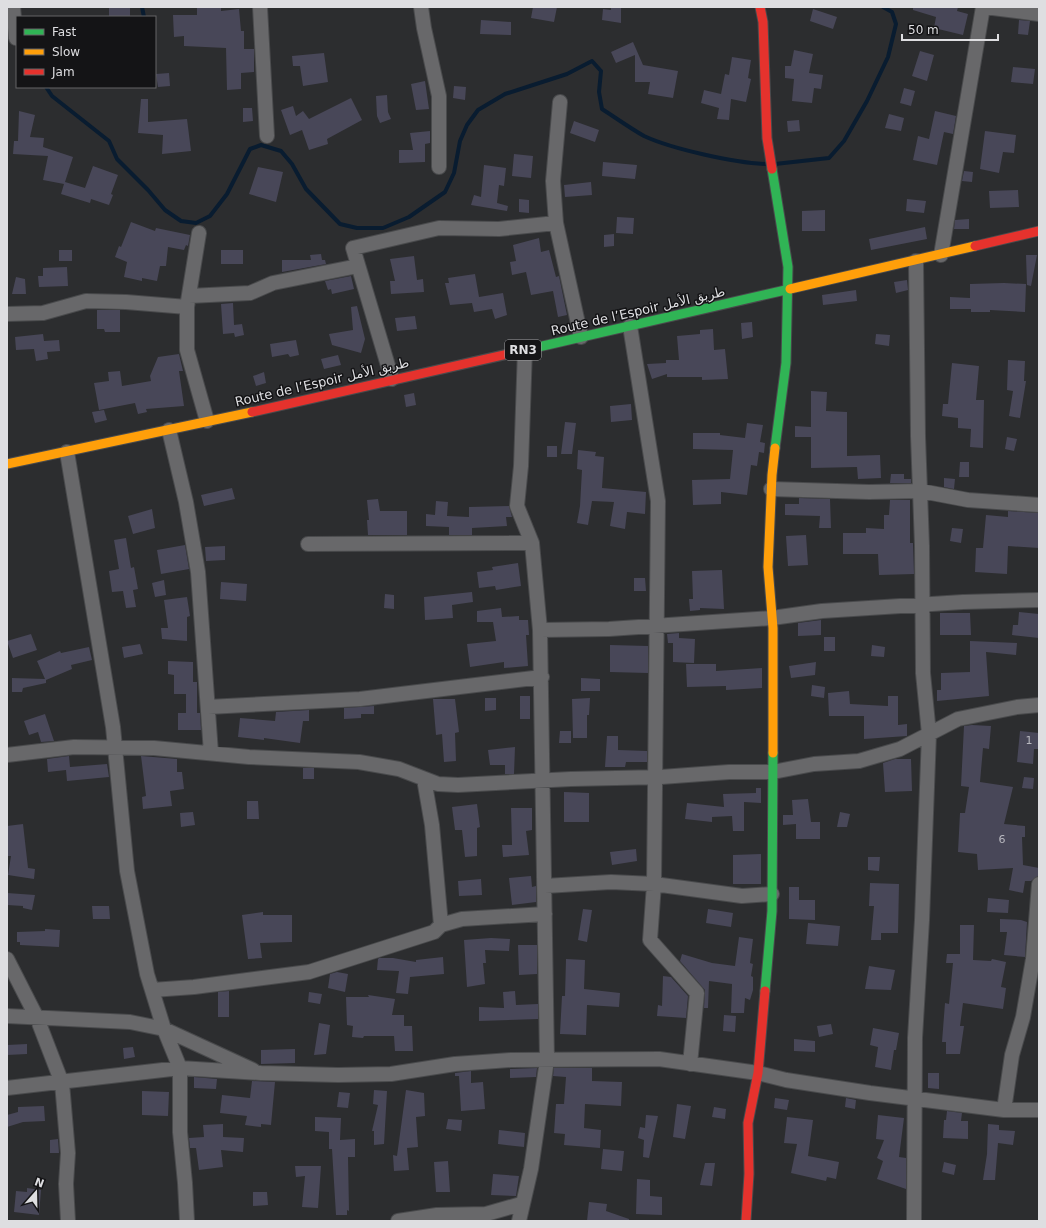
<svg xmlns="http://www.w3.org/2000/svg" width="1046" height="1228" viewBox="0 0 1046 1228" font-family="'DejaVu Sans',Vazirmatn,sans-serif">
  <style>
    .lines { fill: none; stroke-linecap: round; stroke-linejoin: round }
    .stream { stroke: #091c30; stroke-width: 4 }
    .building { fill: #484758 }
    .street-casing { stroke: #494a4c; stroke-width: 16 }
    .fast-casing { stroke: #494a4c; stroke-width: 11 }
    .slow-casing { stroke: #494a4c; stroke-width: 11 }
    .jam-casing { stroke: #494a4c; stroke-width: 11 }
    .street { stroke: #68686a; stroke-width: 14 }
    .fast { stroke: #30b455; stroke-width: 9 }
    .slow { stroke: #ff9f0a; stroke-width: 9 }
    .jam { stroke: #e5322d; stroke-width: 9 }
    .labels { text-anchor: middle; dominant-baseline: central; stroke-width: 3; stroke-linejoin: round; paint-order: stroke }
    .number-label { font-size: 11px; fill: #b8b8bf }
    .shield { fill: #141416; stroke: #a1a1a4; stroke-width: 1 }
    .shield-label { font-size: 12px; font-weight: bold; fill: #dedee1 }
    .street-label { font-size: 13px; fill: #dedee1; stroke: #141416 }
  </style>
  <rect width="100%" height="100%" fill="#2c2d2f"/>
  <g class="lines">
    <!-- stream -->
    <path class="stream" d="M142 7 144 17
      M46 87 52 96 109 141 117 159 148 190 165 210 181 221 196 223 210 216 227 194 250 149 261 145 281 151 292 164 306 189 340 224 357 228H383L409 217 445 192 454 173 460 141 467 125 478 110 505 94 567 74 592 61 601 71 599 92 602 109C616 118 630 128 644 136 672 149 735 163 766 164
      M775 164 829 158 844 141 867 101 888 57 896 24 892 12 883 7"/>
  </g>
  <!-- building -->
  <path class="building" d="M109 7H130V17H109Z
    M197 7H221V11L239 9 241 31H244V49H254V72L241 73V89L227 90 226 48 184 46V36L174 37 173 15H197Z
    M533 7H557L554 22 531 18Z
    M611 7H621V23L602 20 603 9 611 10Z
    M913 7H958L957 11 968 14 963 35 934 28 936 17 913 10Z
    M813 9 837 17 833 29 810 21Z
    M481 20 511 22V35L480 34Z
    M1019 20 1030 21 1028 35 1018 34Z
    M633 42 643 65 678 71 673 98 648 94 650 82H635V55L616 63 611 52Z
    M794 50 813 54 809 73 823 75 821 89 814 88 812 103 792 101 794 79 785 78V66H791Z
    M920 51 934 55 927 81 912 76Z
    M324 53 328 82 303 86 300 66H293L292 56Z
    M732 57 751 60 748 78 751 79 746 102 731 99 729 120 717 119 719 108 701 103 704 90 721 94 725 74 729 75Z
    M1013 67 1035 69 1033 84 1011 82Z
    M169 73 170 86 158 87 156 74Z
    M425 81 429 109 416 110 411 84Z
    M454 86 466 87 465 100 453 98Z
    M904 88 915 91 911 106 900 103Z
    M387 95 388 112 391 119 380 123 377 116 376 96Z
    M351 98 362 120 327 139 328 144 309 150 302 130 290 135 281 110 293 106 296 116 303 111 309 119Z
    M141 99H148V122L187 119 191 151 162 154 163 135 138 133Z
    M243 108H252L253 121 243 122Z
    M19 111 35 115 30 137 44 138 43 147 73 157 65 182 85 188 93 166 118 175 111 194 113 195 109 205 91 199 90 203 61 194 64 184 43 180 48 156 13 154 14 141H18Z
    M935 111 956 116 953 134 944 132 937 165 913 160 918 136 929 139Z
    M889 114 904 118 901 131 885 128Z
    M799 120 800 131 788 132 787 121Z
    M574 121 599 130 595 142 570 133Z
    M430 131V143L425 144V162L399 163V150H413L410 133Z
    M985 131 1016 135 1014 153 1003 152 999 173 980 169Z
    M514 154 533 156 531 178 512 176Z
    M603 162 637 165 635 179 602 176Z
    M484 165 506 168 504 186 499 185 497 203 508 206 507 211 471 205 474 195 481 197Z
    M258 167 283 172 276 202 249 194Z
    M964 171 973 172 972 182 962 181Z
    M591 182 592 195 565 197 564 185Z
    M1018 190 1019 207 990 208 989 191Z
    M519 199 529 200V213L519 212Z
    M907 199 926 201 924 213 906 211Z
    M825 210V231H802V211Z
    M617 217 634 218 633 234 616 233Z
    M969 219V229H954L955 220Z
    M131 222 155 231 156 228 190 235 188 246 186 245 184 250 168 247 166 266H160L157 281 142 278V281L124 277 127 262 115 257 119 246 121 247Z
    M925 227 927 239 871 250 869 239Z
    M614 234V246L604 247V235Z
    M539 238 541 252 549 250 556 277 559 276 567 315 558 317 553 291 531 295 526 272 512 275 510 262 516 261 513 245Z
    M59 250H72V261H59Z
    M221 250H243V264H221Z
    M321 254 322 260H325L326 264 282 272V260H311L310 255Z
    M1026 255H1037L1031 286 1027 285Z
    M414 256 417 280 423 279 424 292 391 294 390 281H395L390 259Z
    M67 267 68 286 39 287 38 276H43V268Z
    M475 274 479 297 503 293 507 315 495 319 492 309 474 312 472 303 450 305 445 283H449L448 278Z
    M351 276 354 289 332 294 331 289 328 290 325 281Z
    M16 277 25 279 26 294H12Z
    M907 280 908 290 896 293 894 282Z
    M1004 283 1026 284 1025 312 990 310V312H971V309H950V297L970 298V284Z
    M856 290 857 301 823 305 822 295Z
    M233 303 234 325 242 324 244 335 235 337 234 333 223 334 221 304Z
    M357 306 365 339 361 353 332 345 329 334 353 330 351 307Z
    M97 310H120V332H105L104 329H97Z
    M415 316 417 329 397 331 395 318Z
    M752 322 753 337 742 339 741 323Z
    M713 329 714 350 725 349 728 379 702 380V377H667V374L652 379 647 364 666 363V360H679L677 336 700 334V330Z
    M43 334 44 341 59 340 60 351 47 352 48 359 36 361 34 349 16 350 15 337Z
    M876 334 890 335 889 346 875 344Z
    M296 340 299 355 290 357 288 354 272 357 270 344Z
    M179 354 183 371H179L184 406 146 409 147 412 138 414 135 403 99 410 94 383 109 381 108 372 120 371 122 386 151 381 150 376 158 357Z
    M338 355 341 365 324 369 321 359Z
    M1008 360 1025 361 1024 381H1026L1020 418 1009 416 1013 391 1007 390Z
    M952 363 979 366 976 400H984L983 448 970 447 971 429 958 428V418L942 416 943 404H948Z
    M264 372 266 383 256 386 253 376Z
    M811 391 827 392 826 411 847 412V456L880 455 881 478 858 479 857 467 811 468V437H795V426L811 427Z
    M414 393 416 405 406 407 404 395Z
    M631 404 632 420 611 422 610 406Z
    M104 410 107 420 95 423 92 412Z
    M565 422 576 423 572 454H561Z
    M747 423 763 425 760 442 765 443 764 453 759 452 757 466 751 465 747 495 721 492V504L693 505 692 480 730 479 733 450 693 449V433H720V435L745 438Z
    M1007 437 1017 439 1014 451 1005 449Z
    M547 446H557V457H547Z
    M578 450 596 452 595 456 604 457 602 488 646 492 645 514 627 512 625 529 610 526 614 502 592 501 588 525 577 523 580 506 582 470 577 469Z
    M960 462H969V477H959Z
    M891 474H904V479H911V483H890Z
    M944 478 955 479 954 489 944 487Z
    M232 488 235 499 204 506 201 495Z
    M799 498 830 499 831 528H819L820 516 785 515V504H799Z
    M378 499 380 511H407V535H368L367 520H369L367 500Z
    M890 500H912H910V543H913L914 574 879 575 878 554H843V533H866V528L884 529V515H889Z
    M436 501 448 502 447 516 469 517V507L509 506 512 517H506L507 526 472 528V535H449V527L426 526V514L435 515Z
    M152 509 155 528 133 534 128 516Z
    M1008 511 1039 513V548L1008 546 1007 574 975 572 976 548H983L986 515 1008 517Z
    M952 528 963 529 961 543 950 541Z
    M806 535 808 565 788 566 786 536Z
    M126 538 131 568 134 567 138 589 133 590 136 607 126 608 123 591 112 592 109 571 119 569 114 540Z
    M185 545 189 569 161 574 157 550Z
    M225 546V560L206 561 205 547Z
    M518 563 521 586 496 590 495 586 479 588 477 572 493 570 492 567Z
    M722 570 724 609 700 608V610L690 611 689 599H693L692 571Z
    M634 578H645L646 591H634Z
    M164 580 166 595 155 597 152 583Z
    M221 582 247 584 246 601 220 599Z
    M472 592 473 602 452 605 453 618 425 620 424 597Z
    M385 594 394 595V609L384 608Z
    M187 597 190 616 187 617V641L162 639 161 628H168L164 600Z
    M501 608 502 617 519 616V620H528L529 635H526L528 666 504 668V662L470 667 467 644 496 641 493 622H477V611Z
    M1019 612 1039 614V638L1012 635 1013 625H1018Z
    M940 613H970L971 635H940Z
    M821 620V635L798 636V623Z
    M679 633V638L695 639 694 663 673 662V643H668L667 634Z
    M31 634 37 650 13 658 7 641Z
    M824 637H835V651H824Z
    M970 641 1017 643 1016 655 986 652 989 696 937 701V690H941V673L970 672Z
    M140 644 143 654 124 658 122 647Z
    M610 645 648 646V673L610 672Z
    M872 645 885 647 884 657 871 656Z
    M89 647 92 660 71 665 72 669 46 680V683L23 688 22 692H12V678L45 679 37 661 60 651 61 653Z
    M168 661 193 662V682H197V713H200L201 730H178V713H186V694H174V675L168 674Z
    M816 662 815 675 791 678 789 666Z
    M686 664H716V671L762 668V688L726 690V686L687 687Z
    M581 678 600 679V691H581Z
    M812 685 825 687 824 698 811 696Z
    M849 691 850 704 888 706V696H898V725L907 724V736L864 739V716H829L828 693Z
    M520 696H530V719H520Z
    M485 698H496V710L485 711Z
    M590 698 589 715H587V738H573L572 699Z
    M433 699H455L459 732 455 733 456 761 444 762 442 734 436 735Z
    M374 706V714H361V718L344 719V708Z
    M309 710V721H303L300 743 264 738V740L238 737 240 718 275 721 276 712Z
    M45 714 54 741 41 742 38 732 29 735 24 721Z
    M972 725 991 726 989 749 983 748 980 782 1013 787 1004 824 1025 826V837H1022L1023 865 1039 868 1038 876 1031 881H1025L1023 893 1009 890 1013 868 978 870 977 854 958 852 960 813H965L969 787 961 786 964 726Z
    M560 731H571V743H559Z
    M1020 731 1039 733V749H1034L1033 764 1017 762Z
    M607 736H618V750L647 751V762H626L625 767H605Z
    M515 747 514 774H505V765H490L488 750Z
    M69 756 70 767 107 764 109 777 67 781 66 770 48 772 47 759Z
    M141 756 177 759V772H182L184 789 170 791 172 806 143 809 142 797 146 796Z
    M895 759H911L912 791 885 792 883 763Z
    M303 768H314V779H303Z
    M1024 777 1034 778 1033 789 1022 788Z
    M756 788H761V803L744 802V831H733L732 816 712 817V822L685 819 687 803 724 807 723 794 756 793Z
    M564 792 589 793V822H564Z
    M808 799 811 822H820V839H796V824L783 825V815H793L792 800Z
    M247 801H258L259 819H247Z
    M477 804 480 827 477 828V856L465 857 462 830H455L452 807Z
    M511 808H532V830L526 831 529 855 503 857 502 845H512Z
    M193 812 195 825 181 827 180 813Z
    M840 812 850 814 847 827H837Z
    M23 824 28 868 35 869 34 879 8 875 11 856H7V826Z
    M636 849 637 861 612 865 610 852Z
    M761 854V884H733V855Z
    M868 857H880L879 871 868 870Z
    M531 876 532 887 536 886V902L512 905 509 878Z
    M481 879 482 895 459 896 458 881Z
    M870 883 899 884 898 933H881V940H871L874 906H869Z
    M789 887H799V900H815V920L789 919Z
    M7 893 35 895 32 910 23 908V906L7 905Z
    M988 898 1009 900 1008 913 987 912Z
    M92 906H109L110 919H93Z
    M583 909 592 910 587 942 578 940Z
    M708 909 733 913 731 927 706 923Z
    M263 912V915H292V942L260 943 262 958 248 959 242 915Z
    M1000 919 1021 920 1027 922 1025 957 1004 955 1007 932H1000Z
    M808 923 840 926 838 946 806 944Z
    M960 925H974L973 960 991 961 992 959 1006 962 1001 987 1006 988 1003 1009 963 1003 960 1026H964L960 1054H946V1042H942L945 1003 949 1004 953 963H946L947 954H960Z
    M45 929 60 930 59 947 20 945V942H17V932L45 931Z
    M739 937 753 939 750 963 753 964 751 976 753 977V990L750 1000 745 998 744 1013H731L732 984 709 981 708 1008H704L705 990 680 961 682 954 712 963 735 966Z
    M491 938 510 939 509 951 485 950 486 963H483L485 984 467 987 464 940Z
    M518 945H537V974L519 975Z
    M443 957 444 974 410 977 408 994 396 993 399 971 377 970 378 959 379 958H393L416 962V960Z
    M566 959 585 960 584 989 620 993 619 1007 587 1005 586 1035 560 1034 562 996H565Z
    M869 966 895 970 891 990 865 989Z
    M337 972 348 974 345 992 328 988 330 974Z
    M663 976 671 977 688 996 686 1018 657 1016 658 1005 662 1006Z
    M229 991V1017H218V992Z
    M515 991 516 1005 538 1004V1019L479 1021V1007L504 1008 503 992Z
    M309 992 322 994 320 1004 308 1002Z
    M368 995 395 999 392 1015H404V1026H412L413 1051H395L394 1036H364L363 1038 352 1037 353 1026 347 1025 346 997H369Z
    M724 1015 736 1016 735 1032 723 1031Z
    M319 1023 330 1025 326 1054 314 1055Z
    M831 1024 833 1034 819 1037 817 1026Z
    M873 1028 899 1033 896 1050H894L891 1070 875 1067 878 1047 870 1045Z
    M794 1039 815 1041V1052L794 1051Z
    M27 1044V1054L7 1055V1045Z
    M133 1047 135 1057 124 1059 123 1048Z
    M295 1049V1063L261 1064V1050Z
    M537 1068 536 1077 510 1078V1069Z
    M554 1068H592V1081L622 1082 621 1106 585 1104 584 1128 601 1130 600 1148 564 1145 565 1134 554 1133 556 1104H564L566 1077 553 1076Z
    M471 1071V1083L483 1082 485 1109 461 1111 459 1076H455V1073Z
    M928 1073H939V1089L928 1088Z
    M194 1077 217 1079 216 1089 194 1088Z
    M252 1081 275 1082 271 1125 261 1124V1127L245 1125 247 1116 220 1113 222 1095 250 1098Z
    M374 1090 387 1091 384 1144 374 1145V1131H372L378 1105 373 1104Z
    M406 1090 424 1093 425 1116 416 1117 418 1147 407 1148 409 1170 394 1171 393 1155 397 1156Z
    M142 1091 169 1092 168 1116 142 1115Z
    M339 1092 350 1093 348 1108 337 1107Z
    M775 1098 789 1100 787 1110 774 1108Z
    M846 1098 856 1100 855 1109 845 1107Z
    M677 1104 691 1106 685 1139 673 1137Z
    M44 1106 45 1121 23 1122 7 1127V1115L18 1112V1107Z
    M714 1107 726 1109 725 1119 712 1117Z
    M947 1111 962 1113 961 1121H968V1139L943 1138 944 1120H946Z
    M646 1115 658 1116 649 1158 643 1157 644 1140 638 1138 640 1127 645 1128Z
    M878 1115 904 1118 899 1157 906 1158V1189L877 1179 883 1161 877 1158 884 1140 876 1139Z
    M315 1117 341 1118 340 1140 355 1139V1157H348L349 1211 347 1210V1215H336L332 1149H329V1132L315 1131Z
    M787 1117 813 1120 808 1156 839 1162 836 1179 827 1177 826 1181 791 1173 797 1144 784 1143Z
    M448 1119 462 1120 461 1131 446 1129Z
    M223 1124V1137L244 1138 243 1152 221 1150 223 1167 199 1170 196 1148H190L189 1138 204 1137 203 1125Z
    M988 1124 999 1125V1130L1015 1131 1013 1145 998 1143 995 1180H983L987 1154Z
    M499 1130 525 1133 524 1147 498 1144Z
    M58 1139 59 1153H50V1140Z
    M603 1149 624 1151 622 1171 601 1169Z
    M448 1161 450 1192H436L434 1162Z
    M944 1162 956 1165 954 1175 942 1172Z
    M705 1163H715L712 1186 700 1185Z
    M295 1166H321L318 1208 302 1207 305 1176 296 1177Z
    M493 1174 519 1176 516 1196 491 1195Z
    M637 1179 650 1180V1196L662 1197V1215L636 1214Z
    M27 1188 41 1190 39 1215 14 1212 16 1191 27 1192Z
    M253 1192H267L268 1205 253 1206Z
    M589 1202 607 1204 606 1211 629 1219V1221H587Z"/>
  <g class="lines">
    <defs>
      <path id="street" d="M13 7 16 38
        M260 7 267 136
        M421 7 424 28 439 96V167
        M985 7 1039 14
        M560 102 553 181 556 223 581 337
        M199 233 187 307V350L207 421
        M941 255 983 7
        M189 296 250 293 273 283 358 266
        M7 314 43 313 86 301 126 302 187 307
        M630 326 658 501 654 884 650 940 697 993 690 1064
        M392 379 353 248 439 228 499 229 556 223
        M169 430 186 502 198 572 211 753
        M67 452 113 727 127 871 147 974 164 1029 180 1068V1132L185 1183 187 1221
        M771 489 869 492 921 491 968 500 1039 505
        M308 544 532 543
        M540 630 609 629 772 618 822 611 963 602 1039 600
        M208 707 360 699 542 677
        M7 755 74 747 154 748 249 757 359 762 399 769 438 784 458 785 571 779 661 777 729 772H773L814 764 859 761 900 749 958 719 1017 707 1039 705
        M424 779 432 825 441 925
        M545 886 611 882 654 884 742 896 772 894
        M7 959 37 1018 62 1083 68 1153 66 1184 68 1221
        M152 990 194 987 309 972 434 932 441 925 462 919 545 914
        M7 1016 130 1022 164 1029 253 1070
        M7 1088 180 1068 261 1073 338 1075 391 1074 455 1064 511 1060 659 1059 758 1073 786 1080 870 1093 1004 1110H1039
        M1004 1110 1012 1055 1023 1017 1033 959 1039 884
        M398 1221 437 1215 486 1214 521 1204
        M519 1221 531 1169 547 1060 540 630 532 543 517 506 521 466 525 349
        M914 1221 915 1038 922 920 929 734 923 673 922 546 918 436 916 261"/>
      <path id="fast" d="M772 169 788 267 786 363 775 448
        M521 351 790 289
        M765 991 772 911 773 753"/>
      <path id="slow" d="M790 289 975 246
        M7 464 252 412
        M773 753V628L768 567 772 475 775 448"/>
      <path id="jam" d="M760 7 763 22 767 138 772 169
        M975 246 1039 231
        M252 412 521 351
        M746 1221 749 1174 748 1123 758 1073 765 991"/>
    </defs>
    <!-- street casing -->
    <use href="#street" class="street-casing"/>
    <!-- fast casing -->
    <use href="#fast" class="fast-casing"/>
    <!-- slow casing -->
    <use href="#slow" class="slow-casing"/>
    <!-- jam casing -->
    <use href="#jam" class="jam-casing"/>
    <!-- street -->
    <use href="#street" class="street"/>
    <!-- fast -->
    <use href="#fast" class="fast"/>
    <!-- slow -->
    <use href="#slow" class="slow"/>
    <!-- jam -->
    <use href="#jam" class="jam"/>
  </g>
  <g class="labels">
    <!-- number labels -->
    <g class="number-label">
      <text x="1029" y="740">1</text>
      <text x="1002" y="839">6</text>
    </g>
    <!-- shield labels -->
    <rect class="shield" x="505" y="340" width="36" height="20" rx="3"/>
    <g class="shield-label">
      <text x="523" y="350">RN3</text>
    </g>
    <!-- street labels -->
    <g class="street-label">
      <text transform="translate(638 311) rotate(-13)">Route de l’Espoir طريق الأمل</text>
      <text transform="translate(322 382) rotate(-13)">Route de l’Espoir طريق الأمل</text>
    </g>
  </g>
  <!-- border -->
  <rect width="1046" height="1228" fill="none" stroke="#dedee1" stroke-width="16"/>
  <!-- legend -->
  <rect x="16" y="16" width="140" height="72" fill="#141416" stroke="#656567"/>
  <rect x="24" y="29" width="20" height="6" fill="#30b455" stroke="#656567"/>
  <text x="52" y="36" font-size="12" fill="#dedee1">Fast</text>
  <rect x="24" y="49" width="20" height="6" fill="#ff9f0a" stroke="#656567"/>
  <text x="52" y="56" font-size="12" fill="#dedee1">Slow</text>
  <rect x="24" y="69" width="20" height="6" fill="#e5322d" stroke="#656567"/>
  <text x="52" y="76" font-size="12" fill="#dedee1">Jam</text>
  <!-- north arrow -->
  <g transform="translate(36 1192) rotate(20)" stroke="#141416" stroke-width="3" paint-order="stroke">
  <path d="M0-3L7 15L0 10L-7 15Z" fill="#dedee1"/>
  <text y="-6" font-size="11" font-weight="bold" text-anchor="middle" fill="#dedee1">N</text>
  </g>
  <!-- scale -->
  <path d="M902 34v6h96v-6" fill="none" stroke="#dedee1" stroke-width="2"/>
  <text x="908" y="34" font-size="12" fill="#dedee1" stroke="#141416" stroke-width="3" paint-order="stroke">50 m</text>
</svg>
